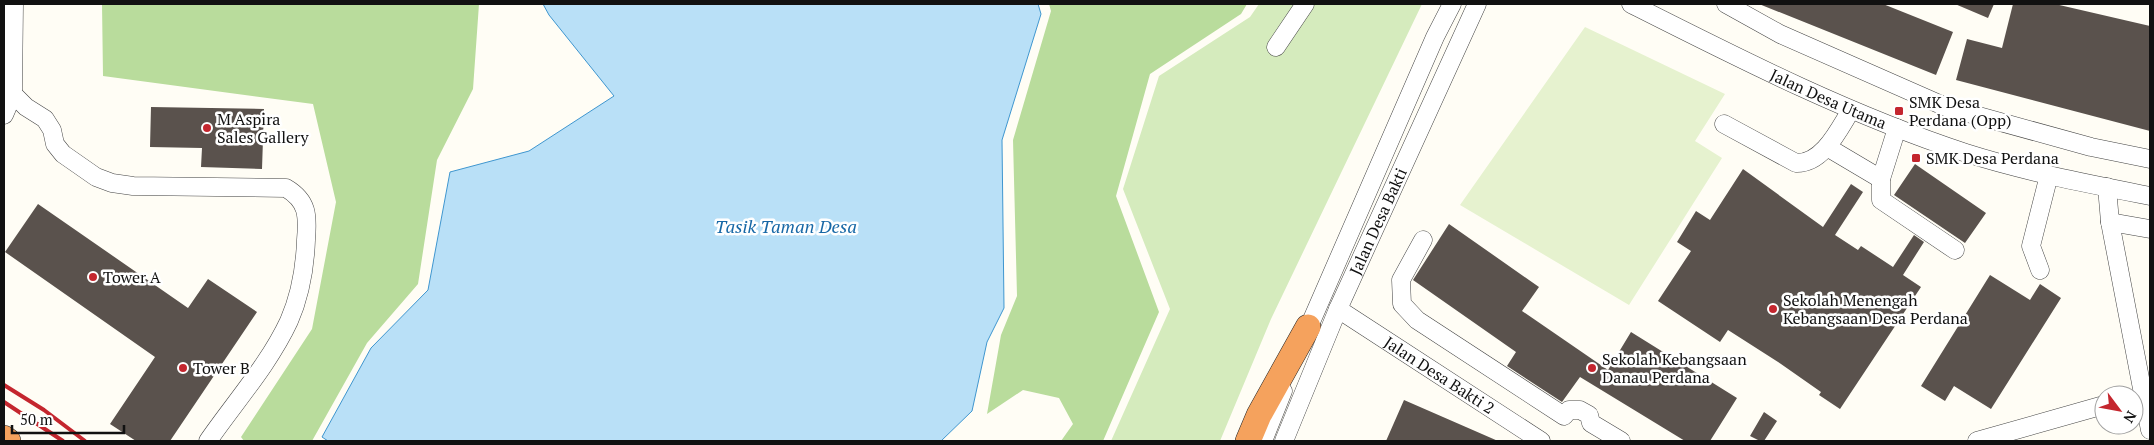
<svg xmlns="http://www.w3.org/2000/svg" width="2154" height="445" viewBox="0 0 2154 445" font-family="'PT Serif',serif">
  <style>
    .green { fill: #d5ebbd }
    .forest { fill: #b9dc9c }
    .pitch { fill: #e6f2cf }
    .water { fill: #b9e0f7; stroke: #3f96cf }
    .building { fill: #5a524d }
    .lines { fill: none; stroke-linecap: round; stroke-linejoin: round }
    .minor-casing { stroke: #444; stroke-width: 19 }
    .highway-casing { stroke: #222; stroke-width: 26 }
    .minor { stroke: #fff; stroke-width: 18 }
    .highway { stroke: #f5a25d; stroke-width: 25 }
    .rail { stroke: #c4262e; stroke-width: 4 }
    .poi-dot { fill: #c4262e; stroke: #fff; stroke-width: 2 }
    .labels { text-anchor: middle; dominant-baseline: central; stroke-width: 5; stroke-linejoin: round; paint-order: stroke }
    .street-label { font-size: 16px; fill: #111; stroke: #fff }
    .poi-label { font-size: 16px; fill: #111; stroke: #fff; text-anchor: start }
    .water-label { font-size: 18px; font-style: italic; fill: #1768a6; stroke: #fff }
  </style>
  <rect width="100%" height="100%" fill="#fffdf5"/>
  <!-- green -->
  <path class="green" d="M1259 4H1422L1271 319 1220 441H1111L1170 309 1123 189 1159 76 1250 17Z"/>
  <!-- forest -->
  <path class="forest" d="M102 4H479L473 89 437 160 418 284 367 343 312 441H244L241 437 312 329 336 202 313 104 103 76Z
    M1049 4H1247L1241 14 1150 74 1116 196 1159 312 1103 441H1061L1073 424 1059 398 1023 390 987 414 1001 335 1017 296 1013 140 1051 11Z"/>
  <!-- pitch -->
  <path class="pitch" d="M1585 27 1725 94 1695 141 1722 158 1629 305 1460 205Z"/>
  <!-- water -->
  <path class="water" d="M543 4H1038L1041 14 1002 140 1004 308 987 342 972 411 941 441H328L322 437 371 348 428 290 450 172 529 151 614 96 549 15Z"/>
  <!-- building -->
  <path class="building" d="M1759 4H1883L1953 32 1936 75Z
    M1955 4H1994L1988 18Z
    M2013 4H2055L2150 26V131L1956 80 1967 39 2002 48Z
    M151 107 264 109 262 169 201 167 202 148 150 147Z
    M1915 164 1986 213 1965 243 1894 195Z
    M1743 169 1823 227 1851 184 1863 192 1835 235 1858 250 1861 246 1893 267 1914 235 1924 242 1903 275 1921 287 1840 409 1819 395 1821 392 1781 364 1728 330 1720 342 1658 301 1691 251 1677 242 1696 211 1710 220Z
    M38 204 188 308 208 279 257 312 170 441H136L110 424 155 357 5 252Z
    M1449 224 1539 287 1522 311 1608 370 1631 332 1737 398 1710 441H1685L1580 377 1562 402 1507 366 1516 352 1413 280Z
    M1990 275 2030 300 2040 284 2061 298 1991 409 1954 386 1945 401 1921 386Z
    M1404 400 1498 441H1386Z
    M1764 412 1777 421 1764 441H1760L1750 436Z"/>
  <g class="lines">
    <defs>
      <g id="minor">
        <path id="s1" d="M1631 4C1740 59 1850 115 1966 153 2026 172 2089 184 2150 196"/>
        <path d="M1726 4 1780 34 1946 107 2091 147 2150 159"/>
        <path d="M1276 47 1305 4"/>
        <path d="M13 94 26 107 45 119 52 130 55 144 63 154 96 177 112 183 133 186 286 188C308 201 308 216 306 240 305 268 300 296 289 321 269 364 235 402 208 441"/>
        <path d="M4 115 13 94 14 4"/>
        <path d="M1724 124 1796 163C1823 164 1839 129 1851 110"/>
        <path d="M1897 128 1881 179V200L1955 250"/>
        <path d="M1827 147 1881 179"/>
        <path d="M2107 187 2110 222 2150 430"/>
        <path d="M2110 222 2150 229"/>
        <path d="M1423 240 1401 280 1402 304 1417 320 1564 416 1569 410H1580L1589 415 1591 423 1621 441"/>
        <path d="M2040 270 2031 246 2049 175"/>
        <path id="s2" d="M1338 309 1541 441"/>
        <path d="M1304 338 1435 37 1452 4"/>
        <path d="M1263 441 1283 391"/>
        <path id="s3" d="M1284 441 1338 309 1477 4"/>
        <path d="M1977 441 2104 405"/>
      </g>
      <path id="highway" d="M4 438 8 441
        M1248 441 1259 415 1308 327"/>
    </defs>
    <!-- minor casing -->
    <use href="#minor" class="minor-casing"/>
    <!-- highway casing -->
    <use href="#highway" class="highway-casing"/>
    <!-- minor -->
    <use href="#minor" class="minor"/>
    <!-- highway -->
    <use href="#highway" class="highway"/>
    <!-- rail -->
    <path class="rail" d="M4 385 44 410 85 441
      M4 402 63 441"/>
  </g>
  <!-- markers -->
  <g class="poi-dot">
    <rect x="1894" y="106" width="10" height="10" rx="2.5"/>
    <circle cx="207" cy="128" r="5"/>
    <rect x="1911" y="153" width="10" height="10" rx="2.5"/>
    <circle cx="93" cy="277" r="5"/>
    <circle cx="1773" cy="309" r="5"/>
    <circle cx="183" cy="368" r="5"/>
    <circle cx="1592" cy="368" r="5"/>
  </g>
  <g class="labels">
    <!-- street labels -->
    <g class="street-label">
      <text stroke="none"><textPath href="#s1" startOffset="219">Jalan Desa Utama</textPath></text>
      <text stroke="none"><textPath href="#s3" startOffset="239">Jalan Desa Bakti</textPath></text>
      <text stroke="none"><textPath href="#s2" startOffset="121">Jalan Desa Bakti 2</textPath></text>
    </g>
    <!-- poi labels -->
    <g class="poi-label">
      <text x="1909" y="102">SMK Desa<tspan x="1909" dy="18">Perdana (Opp)</tspan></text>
      <text x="217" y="119">M Aspira<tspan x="217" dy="18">Sales Gallery</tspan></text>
      <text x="1926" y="158">SMK Desa Perdana</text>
      <text x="103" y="277">Tower A</text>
      <text x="1783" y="300">Sekolah Menengah<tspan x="1783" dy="18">Kebangsaan Desa Perdana</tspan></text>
      <text x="1602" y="359">Sekolah Kebangsaan<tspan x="1602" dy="18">Danau Perdana</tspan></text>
      <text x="193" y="368">Tower B</text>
    </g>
    <!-- water labels -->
    <g class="water-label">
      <text x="786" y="226">Tasik Taman Desa</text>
    </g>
  </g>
  <!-- border -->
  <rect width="2154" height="445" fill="none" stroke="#111111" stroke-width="10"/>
  <!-- north arrow -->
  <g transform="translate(2119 410) rotate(122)"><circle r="24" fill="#ffffff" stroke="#a0a0a0"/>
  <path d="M0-4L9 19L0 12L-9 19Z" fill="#c4262e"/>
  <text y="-8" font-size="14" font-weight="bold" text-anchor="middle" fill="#111111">N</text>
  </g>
  <!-- scale -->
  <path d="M12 425v8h112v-8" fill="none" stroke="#111111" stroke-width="2.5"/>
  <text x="20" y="425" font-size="15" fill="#111111" stroke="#ffffff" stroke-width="4" paint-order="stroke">50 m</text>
</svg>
